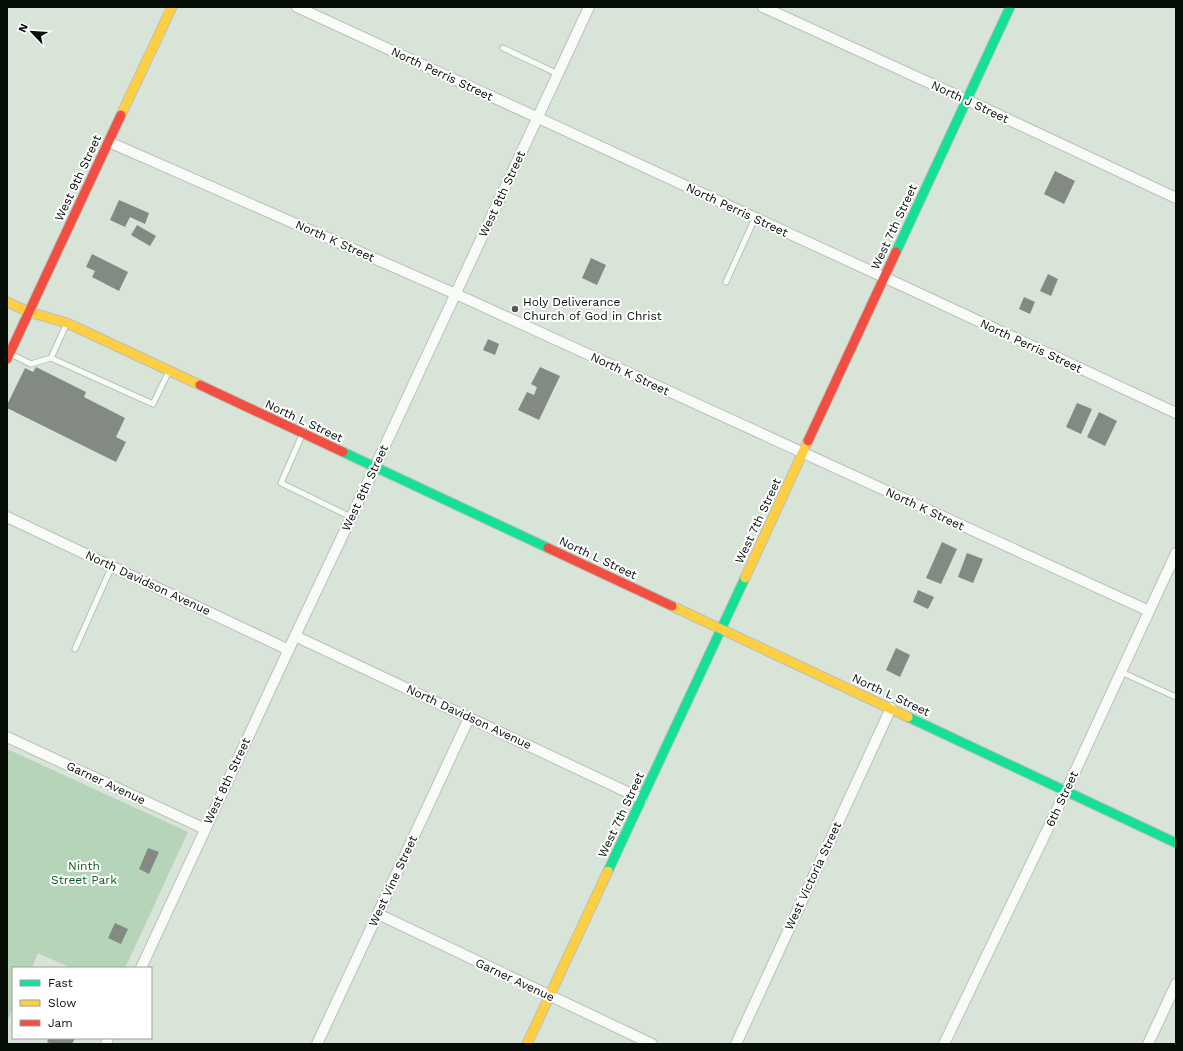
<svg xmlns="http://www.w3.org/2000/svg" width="1183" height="1051" viewBox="0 0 1183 1051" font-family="'Work Sans',sans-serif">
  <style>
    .green { fill: #b6d4b8 }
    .building { fill: #828a83 }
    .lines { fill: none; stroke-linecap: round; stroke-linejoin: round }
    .lane-casing { stroke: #b8c1b9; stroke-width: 7 }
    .street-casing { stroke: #b8c1b9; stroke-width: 12 }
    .fast-casing { stroke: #b8c1b9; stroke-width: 11 }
    .slow-casing { stroke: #b8c1b9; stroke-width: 11 }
    .jam-casing { stroke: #b8c1b9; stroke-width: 11 }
    .lane { stroke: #f9fbf9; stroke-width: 5 }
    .street { stroke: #f9fbf9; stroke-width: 10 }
    .fast { stroke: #16e098; stroke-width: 9 }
    .slow { stroke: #ffcf43; stroke-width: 9 }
    .jam { stroke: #f24e42; stroke-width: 9 }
    .poi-dot { fill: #505951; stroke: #fff; stroke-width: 1.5 }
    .labels { text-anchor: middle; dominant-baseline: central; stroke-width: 4; stroke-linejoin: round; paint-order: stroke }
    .street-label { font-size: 12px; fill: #070e08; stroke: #fff }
    .poi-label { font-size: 12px; fill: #070e08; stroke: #fff; text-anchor: start }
    .park-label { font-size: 12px; fill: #115b22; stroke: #fff }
  </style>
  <rect width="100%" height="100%" fill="#d9e4d9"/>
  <!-- green -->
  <path class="green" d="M7 749 188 832 125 968H71L38 953 32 968H13V1008L7 1021Z"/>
  <!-- building -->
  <path class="building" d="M1055 171 1075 181 1064 204 1044 194Z
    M119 200 149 213 145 224 130 217 125 227 110 220Z
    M137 225 156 236 150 246 131 235Z
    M92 254 128 272 119 291 92 277 95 271 86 267Z
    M591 258 606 265 597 285 582 278Z
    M1048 274 1058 279 1051 296 1040 291Z
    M1024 297 1035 302 1030 314 1019 309Z
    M488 339 499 344 495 355 483 350Z
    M36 367 86 392 84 397 125 418 116 437 126 442 116 462 7 408V405L25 368 33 372Z
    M540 367 560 376 539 420 518 410 527 392 534 395 537 387 531 384Z
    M1077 403 1092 409 1081 434 1066 427Z
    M1099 412 1117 421 1105 446 1087 437Z
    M942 542 957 549 941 584 926 578Z
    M967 553 983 559 973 583 958 577Z
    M918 590 934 597 928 609 913 602Z
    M896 648 910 655 900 677 886 670Z
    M148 848 159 852 149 874 139 869Z
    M115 923 128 929 121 944 108 938Z
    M49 1038H75L72 1044H52L47 1042Z"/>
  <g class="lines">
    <defs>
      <path id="lane" d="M503 48 558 74
        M726 282 755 218
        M11 354 31 364 51 358 153 404 169 371
        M51 358 66 325
        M302 435 281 483 351 517
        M75 649 112 566
        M1121 672 1176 697"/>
      <path id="street" d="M297 7 901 285 1176 413
        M763 7 967 100 1176 198
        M109 142 467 299 1149 611
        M7 517 289 650
        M295 636 642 799
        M7 737 205 829
        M378 914 652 1044
        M141 968 295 636 375 467 589 7
        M106 1044 108 1038
        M317 1044 469 718
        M736 1044 891 708
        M944 1044 1066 791 1176 553
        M1148 1044 1176 984"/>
      <path id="fast" d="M896 252 1010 7
        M343 452 548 548
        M908 717 1176 843
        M608 871 745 578"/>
      <path id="slow" d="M121 115 172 7
        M7 302 29 312 67 323 200 385
        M745 578 808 441
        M672 606 908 717
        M527 1044 608 871"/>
      <path id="jam" d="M7 359 121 115
        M200 385 343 452
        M808 441 896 252
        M548 548 672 606"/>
    </defs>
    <!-- lane casing -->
    <use href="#lane" class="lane-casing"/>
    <!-- street casing -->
    <use href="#street" class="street-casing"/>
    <!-- fast casing -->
    <use href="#fast" class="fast-casing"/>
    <!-- slow casing -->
    <use href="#slow" class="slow-casing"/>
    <!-- jam casing -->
    <use href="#jam" class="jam-casing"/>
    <!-- lane -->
    <use href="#lane" class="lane"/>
    <!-- street -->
    <use href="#street" class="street"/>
    <!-- fast -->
    <use href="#fast" class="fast"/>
    <!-- slow -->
    <use href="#slow" class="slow"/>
    <!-- jam -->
    <use href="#jam" class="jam"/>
  </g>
  <!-- markers -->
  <circle class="poi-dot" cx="515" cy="309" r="4"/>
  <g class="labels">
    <!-- street labels -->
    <g class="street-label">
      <text transform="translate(442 74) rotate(25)">North Perris Street</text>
      <text transform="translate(970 102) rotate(25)">North J Street</text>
      <text transform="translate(78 178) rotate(-65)">West 9th Street</text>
      <text transform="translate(502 194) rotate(-65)">West 8th Street</text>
      <text transform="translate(737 210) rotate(25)">North Perris Street</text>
      <text transform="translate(894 227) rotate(-65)">West 7th Street</text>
      <text transform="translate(335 241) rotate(24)">North K Street</text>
      <text transform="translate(1031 346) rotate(25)">North Perris Street</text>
      <text transform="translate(630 374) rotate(25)">North K Street</text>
      <text transform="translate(304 421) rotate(25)">North L Street</text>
      <text transform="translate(365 488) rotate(-65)">West 8th Street</text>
      <text transform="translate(925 509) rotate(25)">North K Street</text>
      <text transform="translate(758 521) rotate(-65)">West 7th Street</text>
      <text transform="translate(598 558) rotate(25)">North L Street</text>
      <text transform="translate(148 583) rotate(25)">North Davidson Avenue</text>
      <text transform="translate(891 695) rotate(25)">North L Street</text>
      <text transform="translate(469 717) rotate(25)">North Davidson Avenue</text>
      <text transform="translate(227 781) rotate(-65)">West 8th Street</text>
      <text transform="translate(106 783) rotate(25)">Garner Avenue</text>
      <text transform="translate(1062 799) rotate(-65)">6th Street</text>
      <text transform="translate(621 815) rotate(-65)">West 7th Street</text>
      <text transform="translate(813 876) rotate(-65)">West Victoria Street</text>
      <text transform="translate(393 881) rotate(-65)">West Vine Street</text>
      <text transform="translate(515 980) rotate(25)">Garner Avenue</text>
    </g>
    <!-- poi labels -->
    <g class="poi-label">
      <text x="523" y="302">Holy Deliverance<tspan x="523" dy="14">Church of God in Christ</tspan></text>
    </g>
    <!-- park labels -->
    <g class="park-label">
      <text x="84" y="866">Ninth<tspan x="84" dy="14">Street Park</tspan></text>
    </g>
  </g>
  <!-- border -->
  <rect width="1183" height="1051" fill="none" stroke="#070e08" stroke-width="16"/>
  <!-- legend -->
  <rect x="12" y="967" width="140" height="72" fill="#ffffff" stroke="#9c9f9c"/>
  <rect x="20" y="980" width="20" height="6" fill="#16e098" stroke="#9c9f9c"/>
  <text x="48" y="987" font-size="12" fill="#070e08">Fast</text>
  <rect x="20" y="1000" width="20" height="6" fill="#ffcf43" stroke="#9c9f9c"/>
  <text x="48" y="1007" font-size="12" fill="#070e08">Slow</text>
  <rect x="20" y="1020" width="20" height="6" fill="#f24e42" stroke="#9c9f9c"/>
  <text x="48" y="1027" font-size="12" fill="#070e08">Jam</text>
  <!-- north arrow -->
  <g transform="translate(32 32) rotate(295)" stroke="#ffffff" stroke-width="3" paint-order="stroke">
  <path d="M0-3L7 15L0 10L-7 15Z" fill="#070e08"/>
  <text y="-6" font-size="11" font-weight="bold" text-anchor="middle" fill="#070e08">N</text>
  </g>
</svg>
